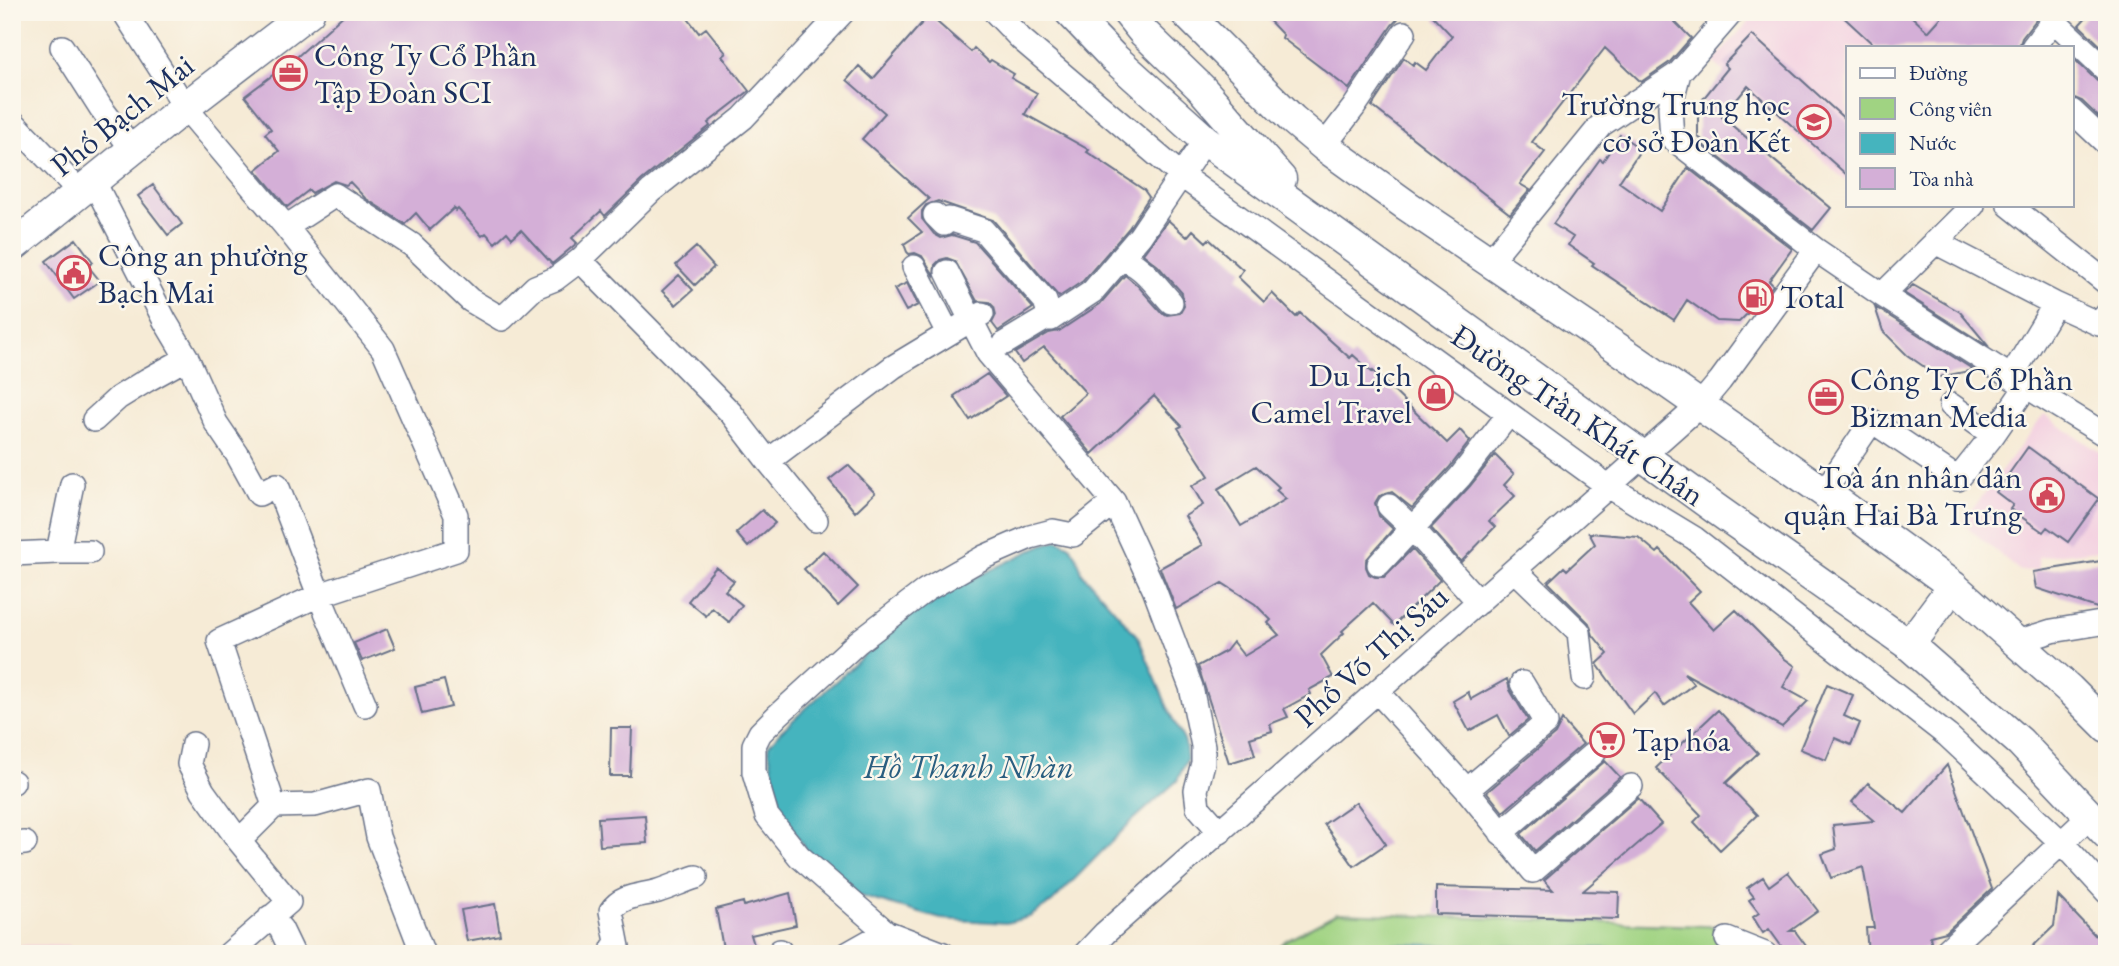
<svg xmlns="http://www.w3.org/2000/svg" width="2119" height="966" viewBox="0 0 2119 966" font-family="'EB Garamond',serif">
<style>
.built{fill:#f3cfe0}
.green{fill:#a0d382;stroke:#5e8170;stroke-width:2}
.water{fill:#45b4be;stroke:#30728e;stroke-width:2}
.building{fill:#d4afd7;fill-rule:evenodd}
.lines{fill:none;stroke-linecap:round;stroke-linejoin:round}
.minor-casing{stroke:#687188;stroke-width:26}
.major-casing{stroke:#687188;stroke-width:33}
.minor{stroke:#fff;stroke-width:23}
.major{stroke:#fff;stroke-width:30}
.labels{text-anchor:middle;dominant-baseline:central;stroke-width:5;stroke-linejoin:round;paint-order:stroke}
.poi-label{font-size:32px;fill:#1b2f5e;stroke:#fbf7ec;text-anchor:start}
.street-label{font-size:32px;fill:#1b2f5e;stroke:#fbf7ec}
.water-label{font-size:33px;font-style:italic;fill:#2a5e80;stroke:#fbf7ec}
</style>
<rect width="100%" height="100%" fill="#fbf7ec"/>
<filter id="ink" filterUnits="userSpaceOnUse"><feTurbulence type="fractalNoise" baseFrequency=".0143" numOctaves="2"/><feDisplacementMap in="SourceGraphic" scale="14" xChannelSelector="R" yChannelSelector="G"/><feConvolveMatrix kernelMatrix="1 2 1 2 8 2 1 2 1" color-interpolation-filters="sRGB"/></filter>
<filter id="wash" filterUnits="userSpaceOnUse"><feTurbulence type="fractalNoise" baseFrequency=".00686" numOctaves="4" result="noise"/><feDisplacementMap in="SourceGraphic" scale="28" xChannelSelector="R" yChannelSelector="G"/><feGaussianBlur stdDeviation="1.57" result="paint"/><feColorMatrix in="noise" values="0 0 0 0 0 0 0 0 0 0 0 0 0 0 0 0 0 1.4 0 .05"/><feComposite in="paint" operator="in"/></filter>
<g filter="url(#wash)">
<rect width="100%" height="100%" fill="#f6ebd6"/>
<!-- built -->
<path class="built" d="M1757,12h239l-31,35h-117l-1,135 -134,-120z
M2044,415l63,42v92l-69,8 1,13 -19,1 -58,-48z
M12,945h58v9h-58z"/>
<!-- green -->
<path class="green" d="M1337,913l394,14 23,27h-482l14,-14z"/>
<!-- water -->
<path class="water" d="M1058,540l12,6 7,11 5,16 56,64 35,83 12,22 2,17 -10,22 -47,42 -78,79 -23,15 -23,6 -65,-4 -88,-25 -38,-30 -35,-55 -12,-63 12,-14 127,-116 55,-32 80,-39z
M1341,943l335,7 11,4h-383z"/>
<g id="blocks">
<!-- building -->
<path class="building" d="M347,12h336l16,21 7,-5 20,25 -4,3 27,35 -41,32 2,3 -68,54 -37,36 -4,-5 -29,27 5,5 -25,21 -31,-34 -9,8 -5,-6 -12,11 -9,-10 -4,3 -24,-27 -2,2 -2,-3 -24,22 -14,-17 -11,11 -40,-26 -15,-16 -4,3 -12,-4 -22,12 -3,-3 -22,17 -31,-37 23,-19 -14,-17 6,-5 -26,-33 33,-25 1,2z
M1261,12h143l-12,13 -43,64 -67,-51 1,-3z
M1429,12h236l26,26 -21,24 -29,20 -36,-34 -73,94 13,10 -25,32 10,6 -20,24 -138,-108 32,-48 9,7 2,-3 11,8 26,-34z
M1838,12h69l21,20 18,-20h90l3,4 -17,22 -3,9h-143z
M2091,12h16v40l-28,-27z
M929,15l42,37 3,-4 15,14 2,-2 23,14 -3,4 26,15 -12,21 64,36 -2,2 57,38 5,7 -20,31 -46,53 -24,16 -66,-77 -55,-19 -12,4 -4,6v8l12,15 7,4 11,-3 23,7 58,66 -35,23 -6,-8 4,-8 -2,-8 -5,-5 -12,-1 -22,-40 -8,-3 -7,2 -5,5 -1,10 -12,-19 -7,-3 -6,1 -2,-2 -3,-8 18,-12 -14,-14 21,-19 -67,-60 23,-26 -38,-33 12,-14 14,13z
M1752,35l96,87v54l-100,-90 -26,31 109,91 -18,22 -110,-85 2,-3 -7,-5v-21l10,-11 -6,-5 26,-32 -4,-4z
M2072,57l25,24 10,4v40l-25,-24 -10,-4z
M1620,135l21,14 -22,33 41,29 28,-43 104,81 -23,32 4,4 -10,13 -24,24 -22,-1 -30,-21 -13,20 -82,-55 2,-2 -26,-18 5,-8 -20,-13 47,-65 3,2z
M153,185l29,39 -14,11 -30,-39z
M1168,220l19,17 6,-7 13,12 3,-3 34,31 -5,7 26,25 8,-9 24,24 4,-4 50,45 3,-3 19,17 1,-1 74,72 13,-13 10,11 -21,27 -37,40 -20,-16 -13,4 -4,7 4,13 14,13 -27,31v7l3,7 6,3h9l28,-28 28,31 -46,45 -21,-22 -31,28 2,2 -23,22 12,22 -24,13 2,4 -27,15 4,8 -18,7 2,7 -22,7 5,17 -26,8 -31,-97 28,-15 7,-9 11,14 35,-21 -11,-12 3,-3 -16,-16 -33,-21 -46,26 -16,-41 42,-23 -17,-29 18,-11 -11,-19 17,-10 -31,-48 4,-2 -28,-30 -62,58 -32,-38 26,-23 -42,-46 -22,16 -7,-10 34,-20 10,-2 41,-27 25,-29 13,11 23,26 6,3 13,-2 4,-7 -2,-13 -24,-27 -15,-12zM1256,466l23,21 -3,3 10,9 -45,27 -23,-37z
M76,239l17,23 -5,4 12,15 -26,18 -28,-38z
M696,247l18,20 -19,18 -19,-20z
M679,275l14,15 -17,15 -14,-14z
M907,283l11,22 -12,6 -12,-22z
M1913,285l47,27 29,35 -85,-54z
M1875,307l99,63 -35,7 -32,-22 -24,-24z
M987,374l19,22 -36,24 -16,-24z
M2028,447l71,52 -31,43 -21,-15 -4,5 -33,-23 3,-4 -17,-13z
M1495,455l19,19 -10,11 11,11 -26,25 6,6 -34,35 -30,-34 39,-42z
M848,465l27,28 -20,19 -26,-32z
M762,510l13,13 -27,24 -12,-14z
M1589,533l49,4 19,16 3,-3 40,41 -12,11 26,28 22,-20 49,49 10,7 -12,21 25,14 -26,26 -98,-54 10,11 -30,22 -9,-13 -22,21 -36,-50 11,-10 -15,-19 -4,-12 -41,-41 16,-15 3,3 28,-26z
M823,551l35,36 -20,19 -34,-37z
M2107,560v48l-7,1 -64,-21 -3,-16z
M716,567l18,14 -9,10 17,14 -13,17 -17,-14 -6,8 -18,-15z
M387,629l8,19 -33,13 -8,-18z
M1507,679l3,11 18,30 -19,16 -11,-21 -29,16 -16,-30 15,-9 3,7z
M444,680l7,27 -29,7 -7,-27z
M1827,684l26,11 -9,21 16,7 -9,22 -16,-7 -9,22 -26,-11z
M1718,710l40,43 -32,30 31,32 -37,35 -26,-28 7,-7 -45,-47z
M1562,720l21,24 -80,68 -16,-20 68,-58z
M611,728h21l-2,48h-20z
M1605,761l15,16 -85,74 -14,-17z
M1947,765l45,124 -46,43 -16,4 2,10 -30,8h-34l-2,-26h8l-11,-61 -32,11 -9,-24 14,-5 -3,-24 41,-4 -22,-19 16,-19 37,30z
M1638,798l23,26 -78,67 36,1 -1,27 -182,-5v-27l117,3 -9,-10z
M1356,802l30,42 -32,22 -30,-42z
M645,815l2,28 -47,3 -2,-28z
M1788,872l30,39 -28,20h5l11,15 -11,8h-8l-18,-25 -6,4 -10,-16 6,-4 -10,-13 5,-3 -7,-9 16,-11 6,9z
M790,893l6,32 -45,10 6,19h-33l-8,-45 27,-7 1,4z
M2058,896l49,52v6h-82l29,-28z
M495,904l5,31 -33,6 -6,-31z"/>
</g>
</g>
<g filter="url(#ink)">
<use href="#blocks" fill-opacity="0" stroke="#687188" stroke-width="2"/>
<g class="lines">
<!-- minor casing -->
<g class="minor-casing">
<path id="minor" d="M124,12l61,95 101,120 97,122 73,166v35l-137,45 -100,46 55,165 -35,35
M995,12l26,27 161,137 426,310 86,52 254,198 114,107 45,49
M2054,21l53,50
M62,47l39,61 32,42
M2033,47l27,-35
M2072,111l35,33
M12,121l69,72
M1324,146l30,-39 50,-74
M94,182l71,139 22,37 29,65 21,31 22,40 18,-9 42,110 46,110
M2009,205l98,78
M935,215l9,9 5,-5 34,11 62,71 6,18
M286,227l49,-32 77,50 58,55 32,19 33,-32 20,-8 25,-19 71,-69 92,-73 100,-106
M1935,242l120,62 -44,73 96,59
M1816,250l66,45 91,-90
M1120,259c21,3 37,28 51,43
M580,260l151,153 37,48 125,-94 78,-47 17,33 126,149 40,87 37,98 12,59v17l-7,27 2,17 22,25
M1490,261l111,-136 78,-52 53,-61
M914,267l34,66
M947,272l24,48 11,-6
M1882,295l129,82
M2055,304l44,20 8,-10
M1005,343l40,-24h6l41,-27 48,-56 65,-96
M94,420l24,-22 29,-18 40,-22
M1993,435l33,-48
M768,461l48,59
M72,484l-14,68h32
M1824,492l48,-71 86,58 35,-44 -42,-30
M1389,506l24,23 66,73
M12,554l46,-2
M1379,564l81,-87 49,-63
M1515,570l64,62 5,46
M2017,642l35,-11 55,-9
M1378,692l89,98 66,81 98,-85
M193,744l-4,20 14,27 36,50 50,61 -60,52
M12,782h1
M1467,790l79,-67 -24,-40
M274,806l41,-1 54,-15 9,47 45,117
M1501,833l93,-80
M12,844l13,-1
M270,917l11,12 12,25
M886,932l-87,-76 -32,-40 -13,-44v-27l6,-12 18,-18 80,-73 68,-52 58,-33 46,-20 23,-6 20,4 41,-33
M1727,939l38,15
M780,951l1,3
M614,954l-1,-6 5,-1 -7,-36c10,-16 30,-15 47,-20 13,-4 25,-10 38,-14
M847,954l39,-22 57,22
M1085,954l20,-21 594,-527 21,-25 96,-131 -144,-112 -2,-31 9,-34
M1943,954l147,-138"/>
</g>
<!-- major casing -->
<g class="major-casing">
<path id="major" d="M1070,12l43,45 92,83 511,369 193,136 111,97 87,92
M1127,12l17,21 57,55 80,91
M1185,12l107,107 32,27 82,59 232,157 186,130 129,94 116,103 38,38
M12,247l173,-140 124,-95
M1909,645l44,-59"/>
</g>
<!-- minor -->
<use href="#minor" class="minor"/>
<!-- major -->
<use href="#major" class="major"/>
</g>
</g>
<!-- icons -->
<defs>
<g id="office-ring" transform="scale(1.75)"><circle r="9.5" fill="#fbf7ec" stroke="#d1495b" stroke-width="1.5"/><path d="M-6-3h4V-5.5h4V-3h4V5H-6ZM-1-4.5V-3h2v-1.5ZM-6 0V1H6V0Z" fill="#d1495b"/></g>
<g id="school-ring" transform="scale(1.75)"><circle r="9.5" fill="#fbf7ec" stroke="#d1495b" stroke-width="1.5"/><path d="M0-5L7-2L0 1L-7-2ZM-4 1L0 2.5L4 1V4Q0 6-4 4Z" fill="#d1495b"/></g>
<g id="civic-ring" transform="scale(1.75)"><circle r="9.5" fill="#fbf7ec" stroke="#d1495b" stroke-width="1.5"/><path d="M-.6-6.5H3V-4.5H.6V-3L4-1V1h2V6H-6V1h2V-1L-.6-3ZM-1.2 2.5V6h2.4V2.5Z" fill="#d1495b"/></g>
<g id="fuel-ring" transform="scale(1.75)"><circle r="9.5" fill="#fbf7ec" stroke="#d1495b" stroke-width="1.5"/><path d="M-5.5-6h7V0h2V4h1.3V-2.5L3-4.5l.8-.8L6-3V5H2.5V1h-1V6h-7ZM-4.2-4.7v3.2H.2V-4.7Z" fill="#d1495b"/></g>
<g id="shop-ring" transform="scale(1.75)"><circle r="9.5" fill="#fbf7ec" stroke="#d1495b" stroke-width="1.5"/><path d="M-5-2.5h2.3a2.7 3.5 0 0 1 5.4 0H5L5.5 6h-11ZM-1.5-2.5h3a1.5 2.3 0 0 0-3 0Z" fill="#d1495b"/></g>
<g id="supermarket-ring" transform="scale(1.75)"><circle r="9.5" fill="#fbf7ec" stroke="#d1495b" stroke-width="1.5"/><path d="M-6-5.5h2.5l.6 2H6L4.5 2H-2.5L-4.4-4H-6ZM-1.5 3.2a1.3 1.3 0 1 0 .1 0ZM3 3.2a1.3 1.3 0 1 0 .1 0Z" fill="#d1495b"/></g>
</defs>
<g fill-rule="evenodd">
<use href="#office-ring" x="290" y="73"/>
<use href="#school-ring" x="1814" y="122"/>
<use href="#civic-ring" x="74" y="273"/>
<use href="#fuel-ring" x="1756" y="297"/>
<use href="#shop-ring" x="1436" y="393"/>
<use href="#office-ring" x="1826" y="397"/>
<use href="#civic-ring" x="2047" y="495"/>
<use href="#supermarket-ring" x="1607" y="740"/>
</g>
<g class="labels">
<!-- poi labels -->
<g class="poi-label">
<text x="314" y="55">Công Ty Cổ Phần<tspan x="314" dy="37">Tập Đoàn SCI</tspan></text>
<text x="1790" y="104" text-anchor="end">Trường Trung học<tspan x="1790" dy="37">cơ sở Đoàn Kết</tspan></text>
<text x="98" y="255">Công an phường<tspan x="98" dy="37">Bạch Mai</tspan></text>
<text x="1780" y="297">Total</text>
<text x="1412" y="375" text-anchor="end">Du Lịch<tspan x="1412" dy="37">Camel Travel</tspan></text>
<text x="1850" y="379">Công Ty Cổ Phần<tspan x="1850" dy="37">Bizman Media</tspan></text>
<text x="2022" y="477" text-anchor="end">Toà án nhân dân<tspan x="2022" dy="37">quận Hai Bà Trưng</tspan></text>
<text x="1632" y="740">Tạp hóa</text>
</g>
<!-- street labels -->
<g class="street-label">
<text transform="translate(122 115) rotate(-39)">Phố Bạch Mai</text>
<text transform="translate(1578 415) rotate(34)">Đường Trần Khát Chân</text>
<text transform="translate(1371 656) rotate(-42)">Phố Võ Thị Sáu</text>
</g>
<!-- water labels -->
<g class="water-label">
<text x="969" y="766">Hồ Thanh Nhàn</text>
</g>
</g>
<!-- margin -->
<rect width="2119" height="966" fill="none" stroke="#fbf7ec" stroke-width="42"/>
<!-- legend -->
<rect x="1846" y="46" width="228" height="161" fill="#fbf7ec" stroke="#a1a7b3" stroke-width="2"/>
<rect x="1860" y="68" width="35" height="10" fill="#ffffff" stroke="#a1a7b3" stroke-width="2"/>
<text x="1909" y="80" font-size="21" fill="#1b2f5e">Đường</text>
<rect x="1860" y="98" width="35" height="21" fill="#a0d382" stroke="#a1a7b3" stroke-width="2"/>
<text x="1909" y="116" font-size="21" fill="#1b2f5e">Công viên</text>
<rect x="1860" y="133" width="35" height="21" fill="#45b4be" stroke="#a1a7b3" stroke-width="2"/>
<text x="1909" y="150" font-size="21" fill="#1b2f5e">Nước</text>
<rect x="1860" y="168" width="35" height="21" fill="#d4afd7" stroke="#a1a7b3" stroke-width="2"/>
<text x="1909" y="186" font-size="21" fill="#1b2f5e">Tòa nhà</text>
</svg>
